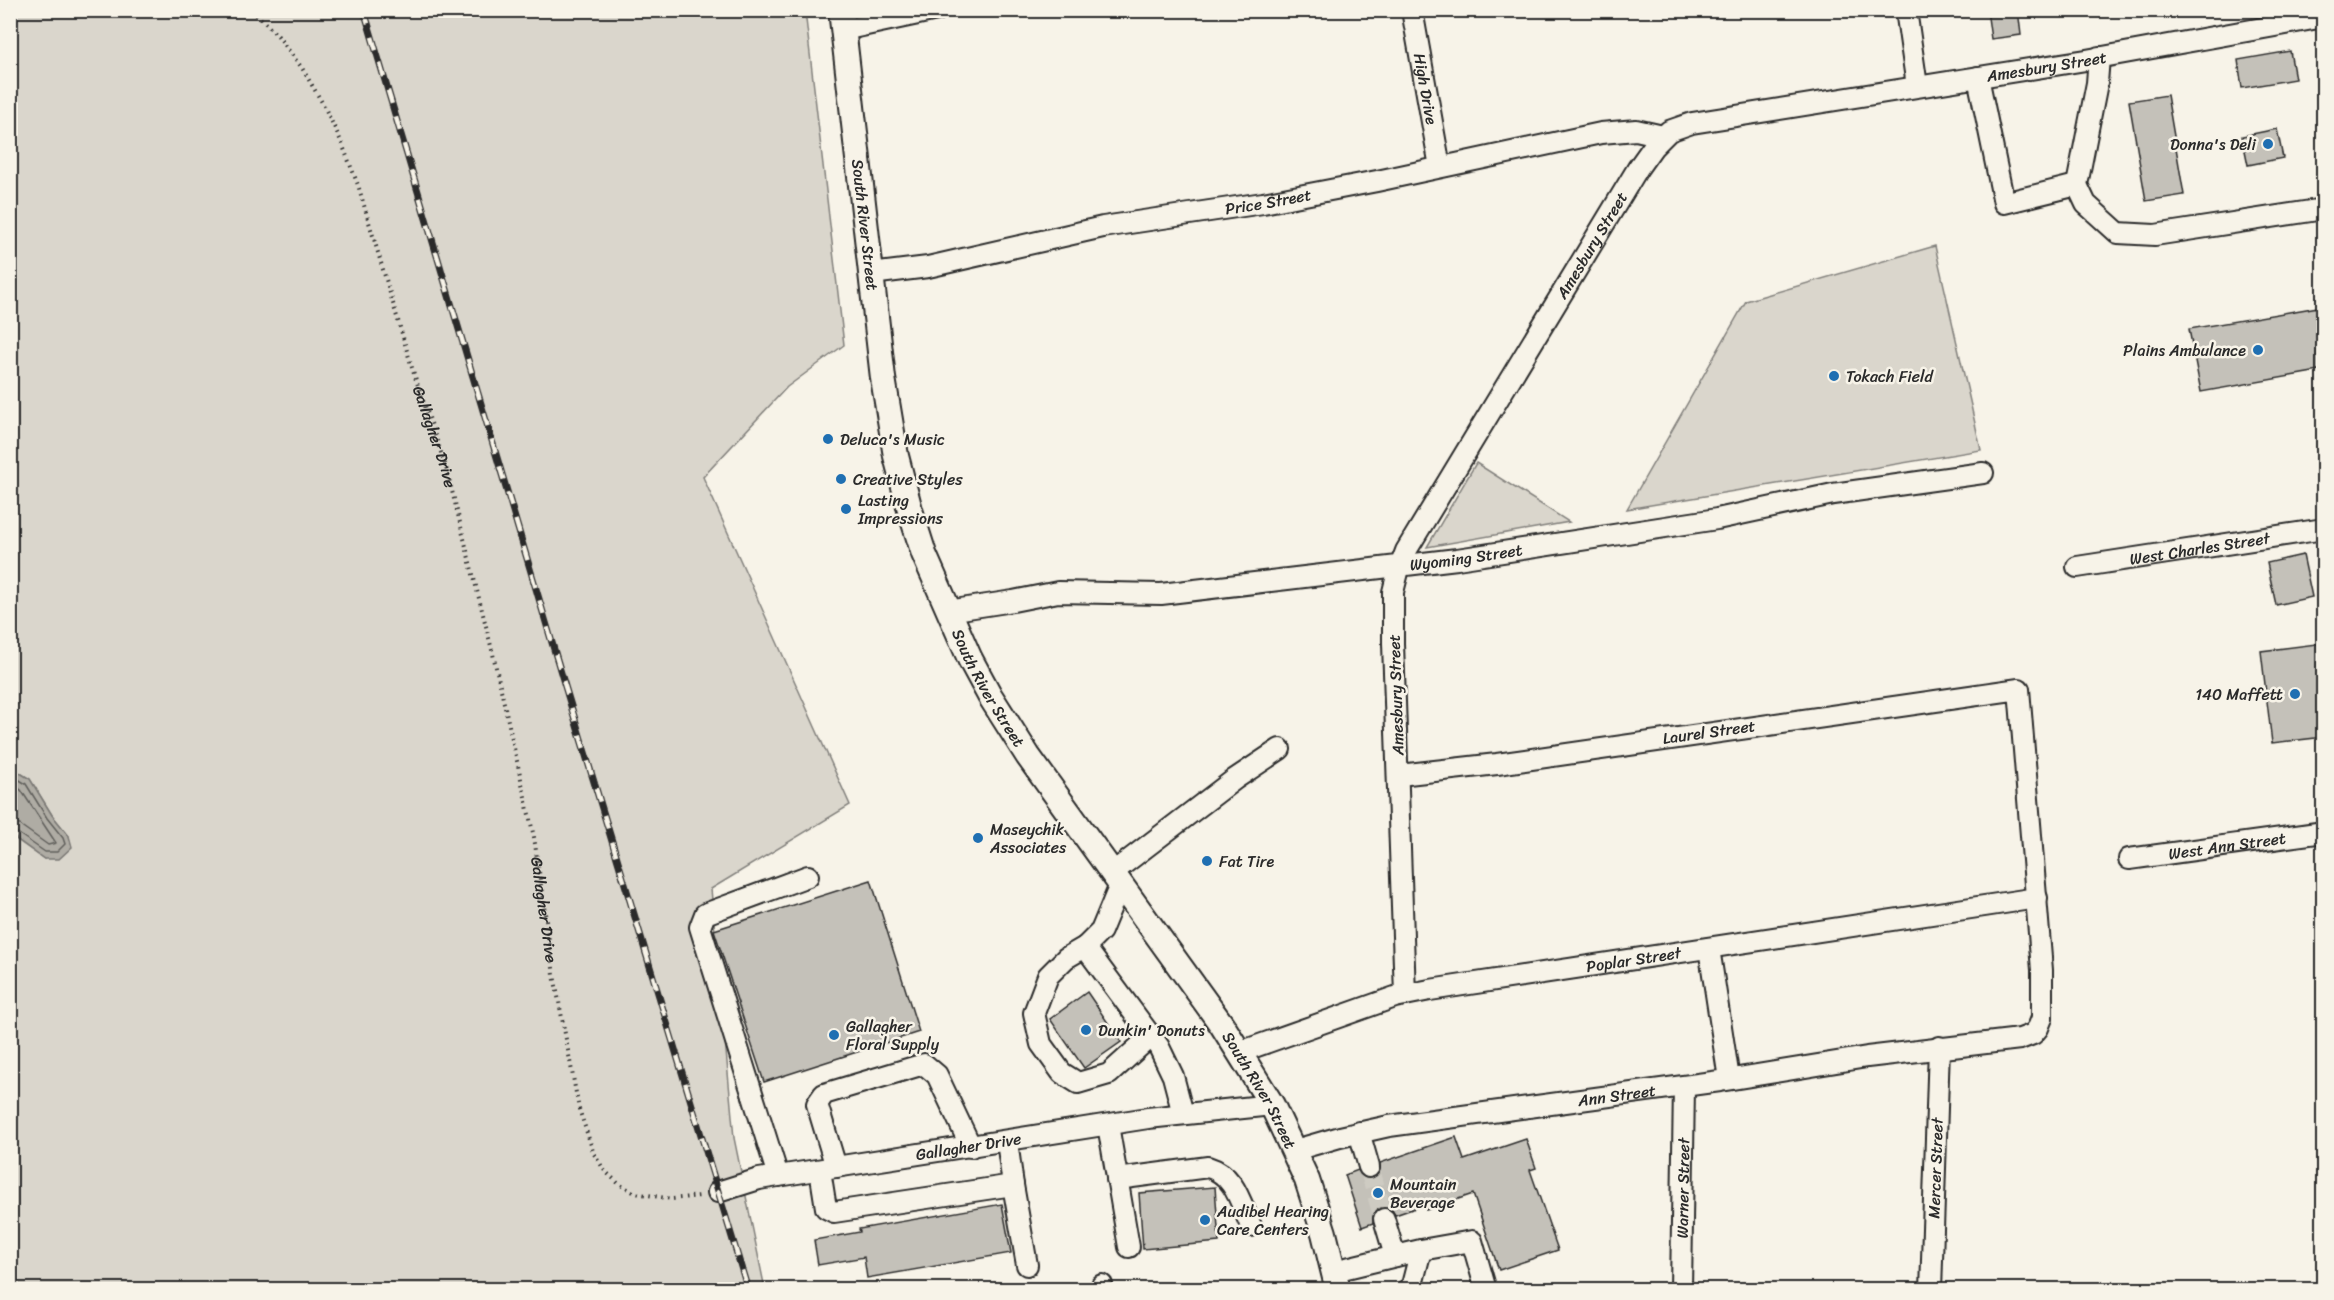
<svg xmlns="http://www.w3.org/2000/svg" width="2334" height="1300" viewBox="0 0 2334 1300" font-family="Sriracha,sans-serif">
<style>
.green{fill:#dad6cc;stroke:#82807c;stroke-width:1.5}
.water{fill:#afaca4;stroke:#7a7874;stroke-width:1.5}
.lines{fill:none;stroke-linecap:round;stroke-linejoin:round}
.shore{stroke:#605f5b;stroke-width:1.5}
.building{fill:#c4c1b9;stroke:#2b2b2b;stroke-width:1.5}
.minor-tunnel{stroke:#cecbc2;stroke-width:20;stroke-dasharray:20 10;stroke-linecap:butt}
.minor-casing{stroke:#2b2b2b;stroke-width:24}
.major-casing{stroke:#2b2b2b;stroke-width:28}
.path{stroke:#2b2b2b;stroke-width:4;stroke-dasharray:1.5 4.5;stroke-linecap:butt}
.minor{stroke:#f7f3e8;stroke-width:20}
.major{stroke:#f7f3e8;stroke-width:24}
.rail-casing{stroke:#2b2b2b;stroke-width:7}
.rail{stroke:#f7f3e8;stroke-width:4.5;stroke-dasharray:14;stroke-linecap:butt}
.poi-dot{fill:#1f6fb2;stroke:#f7f3e8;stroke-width:2}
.labels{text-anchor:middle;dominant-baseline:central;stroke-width:5;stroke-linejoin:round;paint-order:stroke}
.street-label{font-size:16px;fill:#2b2b2b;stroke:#f7f3e8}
.poi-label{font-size:16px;fill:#2b2b2b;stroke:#f7f3e8;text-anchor:start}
</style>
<rect width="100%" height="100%" fill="#f7f3e8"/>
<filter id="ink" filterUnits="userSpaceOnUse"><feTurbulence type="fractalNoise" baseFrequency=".0167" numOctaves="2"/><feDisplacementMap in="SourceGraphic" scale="12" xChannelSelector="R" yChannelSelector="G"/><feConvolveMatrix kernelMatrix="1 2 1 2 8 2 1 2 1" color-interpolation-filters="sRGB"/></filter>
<g filter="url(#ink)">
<!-- green -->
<path class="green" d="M11,11h794l39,334 -57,42 -84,90 147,328 -139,84 23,249 31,151h-754l-1,-454 34,24 25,-23 -17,-21 -22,-36 -19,-12z
M1935,246l46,204 -354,59 119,-208z
M1476,463l93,59 -142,25z"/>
<!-- water -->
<path class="water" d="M10,767l20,12 22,36 17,21 3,11 -13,12h-15l-33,-24z"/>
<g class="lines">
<!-- shore -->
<path class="shore" d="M10,774l16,10 21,34 16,20 2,6 -8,8h-12l-29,-20 -6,-1
M10,783l11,7 35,53 -8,2 -28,-20 -10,-2"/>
</g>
<!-- building -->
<path class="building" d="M1987,10h31l3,25 -30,4z
M2290,51l5,28 -53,9 -4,-28z
M2167,95l17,100 -38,6 -17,-100z
M2277,129l6,29 -35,7 -6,-29z
M2324,306v64l-123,22 -12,-63z
M2303,555l9,42 -36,8 -9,-42z
M2324,643v94l-52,6 -11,-92z
M871,880l48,152 -155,50 -50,-152z
M1087,992l34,50 -37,26 -34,-49z
M1456,1137l8,23 62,-21 10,29 -6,2 28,80 -59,20 -26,-76 -47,16 -2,-5 -29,10 -3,-5 -11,-3 -8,9v7l-11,4 -17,-52 13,-5 8,8h7l7,-8v-7z
M1215,1187l4,55 -76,7 -4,-56z
M1002,1204l9,49 -144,25 -3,-21 -46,8 -4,-25 46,-8 -1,-3z"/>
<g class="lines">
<!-- minor-tunnel -->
<path class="minor-tunnel" d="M1369,1167l15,52"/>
<!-- minor casing -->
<g class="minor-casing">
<g id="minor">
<path id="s2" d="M1412,10l28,157"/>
<path d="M1906,10l11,76"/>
<path d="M843,30l94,-20"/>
<path d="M2099,57l-2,26 -20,102 9,19 32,29 37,2 169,-26"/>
<path d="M1978,77l26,126 73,-18"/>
<path id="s3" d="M871,274l57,-7 175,-40 160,-24 114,-22 224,-48 35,-3 27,6"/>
<path id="s4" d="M2077,567l247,-38"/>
<path id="s5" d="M948,611l65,-10 45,-9 103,2 296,-35 260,-40 116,-25 150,-21"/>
<path id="s6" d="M2129,859l195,-27"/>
<path d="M1112,873l123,-94 45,-30"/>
<path d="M1120,885l-19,46 -16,16 74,100 14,29 10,38"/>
<path d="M1085,947l-19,11 -18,18 -14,37 7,31 21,29 16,10 31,-9 42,-38"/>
<path d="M1709,948l20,131"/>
<path id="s7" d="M1405,995l-12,-352v-51l5,-20 8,-21 232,-383 15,-21 16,-16 23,-8 394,-63 238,-43"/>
<path id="s8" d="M1240,1052l155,-55 35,-7 607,-92"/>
<path d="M1108,1125l21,122"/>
<path d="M1359,1132l10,35"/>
<path id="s9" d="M1295,1150l45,-13 49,-11 331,-45 147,-24 153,-18 13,-5 5,-6 4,-10v-48l-23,-281 -522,75 -98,11"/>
<path d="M836,1167l-19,-63 7,-10 100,-30 13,11 34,72"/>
<path d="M820,1170l6,38 8,4 179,-27 -6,-44"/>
<path d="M778,1176l-78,-249 5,-13 103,-38"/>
<path d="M1117,1179l91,-12c27,8 32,35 43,59"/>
<path d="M1013,1185l14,80"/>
<path id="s10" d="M718,1192l41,-13 389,-61 124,-13"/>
<path d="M1384,1219l11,37"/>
<path d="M1421,1250l51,-9 14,49"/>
<path d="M1334,1271l87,-21 -10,39 -4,1"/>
<path d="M1102,1285l1,5"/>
<path id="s11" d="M1681,1290l3,-204"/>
<path id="s12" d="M1931,1290l8,-243"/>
</g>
</g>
<!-- major casing -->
<g class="major-casing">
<g id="major">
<path id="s13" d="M841,10l42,368 13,78 14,54 14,44 46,105 20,37 38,60 194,269 50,80 35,75 17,53 14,57"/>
</g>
</g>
<!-- path -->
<path class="path" id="s1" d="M252,10l26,26 24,32 21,36 18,37 17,44 55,186 33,96 47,187 41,183 20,138 25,134 15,45 11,17 14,13 16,9 37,6 28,-3"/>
<!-- minor -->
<use href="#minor" class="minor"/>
<!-- major -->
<use href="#major" class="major"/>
<!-- rail casing -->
<g class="rail-casing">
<path id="rail" d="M364,10l200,673 184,607"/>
</g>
<!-- rail -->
<use href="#rail" class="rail"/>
</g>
</g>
<!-- markers -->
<g class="poi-dot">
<circle cx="2268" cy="144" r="6"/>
<circle cx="2258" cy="350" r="6"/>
<circle cx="1834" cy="376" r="6"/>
<circle cx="828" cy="439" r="6"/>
<circle cx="841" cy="479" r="6"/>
<circle cx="846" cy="509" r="6"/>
<circle cx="2295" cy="694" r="6"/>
<circle cx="978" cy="838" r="6"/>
<circle cx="1207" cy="861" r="6"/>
<circle cx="1086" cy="1030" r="6"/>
<circle cx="834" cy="1035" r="6"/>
<circle cx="1378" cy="1193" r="6"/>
<circle cx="1205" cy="1220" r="6"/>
</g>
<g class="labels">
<!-- street labels -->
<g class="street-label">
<text stroke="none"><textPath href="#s7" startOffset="1326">Amesbury Street</textPath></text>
<text stroke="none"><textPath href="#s2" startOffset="80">High Drive</textPath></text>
<text stroke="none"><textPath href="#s3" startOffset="404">Price Street</textPath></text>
<text stroke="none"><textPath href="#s13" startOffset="216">South River Street</textPath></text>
<text stroke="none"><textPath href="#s7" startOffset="804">Amesbury Street</textPath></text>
<text stroke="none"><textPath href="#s1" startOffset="470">Gallagher Drive</textPath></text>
<text stroke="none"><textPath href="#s4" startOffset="124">West Charles Street</textPath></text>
<text stroke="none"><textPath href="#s5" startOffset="522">Wyoming Street</textPath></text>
<text stroke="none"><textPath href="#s13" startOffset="700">South River Street</textPath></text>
<text transform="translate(1396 695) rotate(-92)">Amesbury Street</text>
<text transform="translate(1709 732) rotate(-8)">Laurel Street</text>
<text stroke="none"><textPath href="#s6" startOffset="99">West Ann Street</textPath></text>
<text stroke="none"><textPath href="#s1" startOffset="956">Gallagher Drive</textPath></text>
<text stroke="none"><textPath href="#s8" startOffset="406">Poplar Street</textPath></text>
<text stroke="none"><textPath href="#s13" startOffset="1186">South River Street</textPath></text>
<text stroke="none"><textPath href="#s9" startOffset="327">Ann Street</textPath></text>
<text stroke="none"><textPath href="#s10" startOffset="255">Gallagher Drive</textPath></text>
<text stroke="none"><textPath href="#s12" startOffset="122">Mercer Street</textPath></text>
<text stroke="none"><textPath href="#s11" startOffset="102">Warner Street</textPath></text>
</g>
<!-- poi labels -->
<g class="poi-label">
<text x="2256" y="144" text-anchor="end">Donna's Deli</text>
<text x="2246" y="350" text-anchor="end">Plains Ambulance</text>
<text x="1846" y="376">Tokach Field</text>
<text x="840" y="439">Deluca's Music</text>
<text x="853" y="479">Creative Styles</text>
<text x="858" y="500">Lasting<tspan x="858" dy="18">Impressions</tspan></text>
<text x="2283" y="694" text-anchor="end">140 Maffett</text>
<text x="990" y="829">Maseychik<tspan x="990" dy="18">Associates</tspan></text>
<text x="1219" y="861">Fat Tire</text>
<text x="846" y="1026">Gallagher<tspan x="846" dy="18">Floral Supply</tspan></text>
<text x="1098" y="1030">Dunkin' Donuts</text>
<text x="1390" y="1184">Mountain<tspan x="1390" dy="18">Beverage</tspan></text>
<text x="1217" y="1211">Audibel Hearing<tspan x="1217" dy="18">Care Centers</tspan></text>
</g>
</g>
<!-- margin -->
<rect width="2334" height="1300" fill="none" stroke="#f7f3e8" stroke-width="36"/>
<rect x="18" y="18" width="2298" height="1264" fill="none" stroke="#2b2b2b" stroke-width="2" filter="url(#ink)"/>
</svg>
